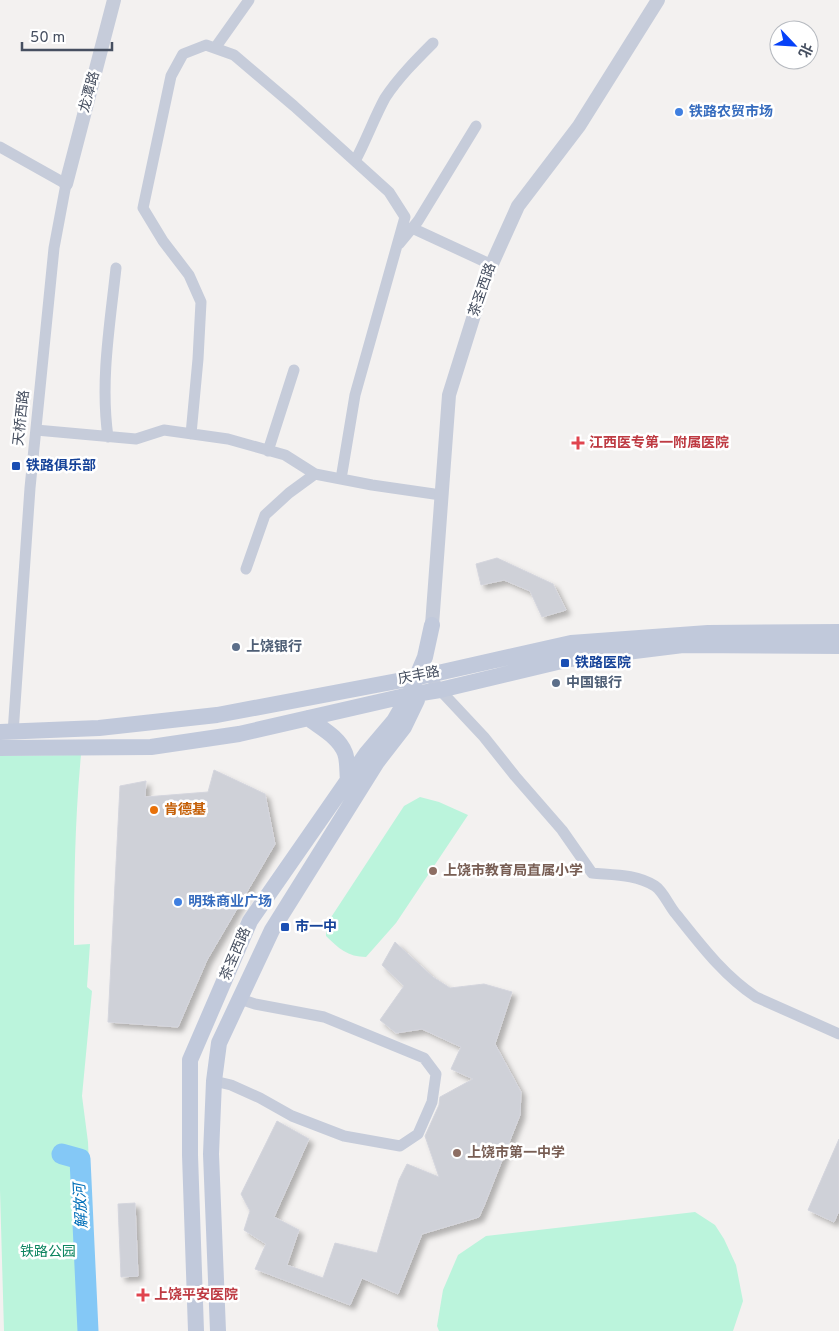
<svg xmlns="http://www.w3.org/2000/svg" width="839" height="1331" viewBox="0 0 839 1331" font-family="Overpass,'Noto Sans SC',sans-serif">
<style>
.green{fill:#bbf4dc}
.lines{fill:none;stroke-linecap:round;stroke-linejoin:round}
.river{stroke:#84c8f6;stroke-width:21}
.building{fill:#cfd1d8;stroke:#d4d5dd;filter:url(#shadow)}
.minor{stroke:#c6ccda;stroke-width:11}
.tertiary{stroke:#c6ccda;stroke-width:14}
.secondary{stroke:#c1c9db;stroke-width:16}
.shop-dot{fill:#3f7fe0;stroke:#fff;stroke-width:2}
.health-dot{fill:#e0444e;stroke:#fff;stroke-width:2}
.transit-dot{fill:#1a4fb4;stroke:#fff;stroke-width:2}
.service-dot{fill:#5c6f8a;stroke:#fff;stroke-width:2}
.food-dot{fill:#e8710a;stroke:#fff;stroke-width:2}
.education-dot{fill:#8d6e63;stroke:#fff;stroke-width:2}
.labels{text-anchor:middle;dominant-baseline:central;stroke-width:5;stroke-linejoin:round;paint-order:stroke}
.street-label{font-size:14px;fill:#464f60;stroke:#fff}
.shop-label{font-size:14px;font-weight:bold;fill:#366cbe;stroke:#fff;text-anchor:start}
.health-label{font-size:14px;font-weight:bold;fill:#be3a42;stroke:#fff;text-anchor:start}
.transit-label{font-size:14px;font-weight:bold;fill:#164399;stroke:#fff;text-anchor:start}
.service-label{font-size:14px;font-weight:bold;fill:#4e5e75;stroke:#fff;text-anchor:start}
.food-label{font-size:14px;font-weight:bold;fill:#c56008;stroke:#fff;text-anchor:start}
.education-label{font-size:14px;font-weight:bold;fill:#785e54;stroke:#fff;text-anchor:start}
.park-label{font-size:14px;fill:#0d8560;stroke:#fff}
.water-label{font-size:15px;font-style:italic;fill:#006fb9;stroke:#fff}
</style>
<defs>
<filter id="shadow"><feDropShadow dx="4.5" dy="4.5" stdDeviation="2.5" flood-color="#0004"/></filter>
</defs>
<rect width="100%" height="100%" fill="#f3f1f0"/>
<!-- green -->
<path class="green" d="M81,755c-6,63 -7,127 -7,190l16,-1 -3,43 5,4 -10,105 6,46 8,189h-92l-4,-141v-434z
M420,797l19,5 29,13 -72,108 -30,34c-18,0 -28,-9 -40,-21v-11l78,-119z
M695,1212l20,13 9,14 12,26 7,36 -10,30h-294l-2,-5 6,-36 15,-35 28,-19z"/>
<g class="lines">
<!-- river -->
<path class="river" d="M62,1154l18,5 8,172"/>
</g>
<!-- building -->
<path class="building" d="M497,558l56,26 13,26 -24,7 -12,-26 -26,-11 -23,5 -5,-21z
M214,770l51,24 10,50 -68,116 -29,67 -70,-5 12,-236 26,-5 -1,16 63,-5z
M395,942l38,35 17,11 34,-4 28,8 -17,52 26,48 -1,23 -36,91 -5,11 -57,17 -24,60 -36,-16 -12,27 -95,-36 11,-25 -22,-14 6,-19 -9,-17 36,-73 32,18 -35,78 25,13 -12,35 36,13 12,-35 42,10 22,-73 8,-16 32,13 -14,-41 14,-31 1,-8 33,-18 -22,-10 10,-22 -39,-18 -26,4 -16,-13 24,-34 -22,-21z
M839,1139v72l-5,11 -26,-12z
M135,1203l3,73 -17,1 -3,-73z"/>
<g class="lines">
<!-- minor -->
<path class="minor" d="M215,48l34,-48
M0,147l66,37 -12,64 -24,240 -17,245
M355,161c11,-20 19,-43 30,-63 13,-20 31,-38 48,-55
M412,228l80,37
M399,244l19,-23 58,-95
M36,430l100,9 28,-9 64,9 57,16 30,19 57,11 69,10
M191,434l7,-75 3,-57 -12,-27 -26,-34 -20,-33 28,-132 12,-22 23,-9 28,10 60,51 95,86 16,25 -50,178 -14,84
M108,437c-8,-56 2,-113 8,-169
M268,451l26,-81
M246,569l19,-54 24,-22 26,-19
M429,675l11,15 44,47 31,39 47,54 30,43c21,2 44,1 63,13 8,5 14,20 21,28 24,30 47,61 80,83l83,37
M214,1081l17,4 29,13 32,18 52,20 56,10 18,-12 14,-32 4,-28 -12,-16 -100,-41 -69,-13 -15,-5"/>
<!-- tertiary -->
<path class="tertiary" d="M66,184l48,-184
M432,625l17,-230 37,-118 32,-71 61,-80 79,-126"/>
<!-- secondary -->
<path class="secondary" d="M308,718c13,10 31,19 37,35 3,8 2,19 3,28
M0,732l99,-4 118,-13 212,-40 142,-32 137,-10 131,-1
M0,748l151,-1 88,-13 170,-39 31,-5 130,-31 113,-14 156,1
M196,1331l-6,-176v-95l60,-139 116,-167 28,-33 15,-26 16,-38 7,-32
M218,1331l-7,-177 3,-73 5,-38 53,-113 105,-168 27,-35 13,-27"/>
</g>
<!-- markers -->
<g class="shop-dot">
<circle cx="679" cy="112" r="5"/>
<circle cx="178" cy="902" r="5"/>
</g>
<g class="health-dot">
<path d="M575.5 435.5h5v5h5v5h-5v5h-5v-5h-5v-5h5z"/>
<path d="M140.5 1287.5h5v5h5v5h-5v5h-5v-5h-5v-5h5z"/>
</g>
<g class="transit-dot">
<rect x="11" y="461" width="10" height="10" rx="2.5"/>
<rect x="560" y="658" width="10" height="10" rx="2.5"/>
<rect x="280" y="922" width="10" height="10" rx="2.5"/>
</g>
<g class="service-dot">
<circle cx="236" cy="647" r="5"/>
<circle cx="556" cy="683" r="5"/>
</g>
<circle class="food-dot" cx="154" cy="810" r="5"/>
<g class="education-dot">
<circle cx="433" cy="871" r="5"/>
<circle cx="457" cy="1153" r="5"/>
</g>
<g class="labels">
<!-- street labels -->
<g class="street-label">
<text transform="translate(90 92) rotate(-75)">龙潭路</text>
<text transform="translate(483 290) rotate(-71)">茶圣西路</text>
<text transform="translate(22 418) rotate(-84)">天桥西路</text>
<text transform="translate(419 676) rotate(-11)">庆丰路</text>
<text transform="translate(236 954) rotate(-67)">茶圣西路</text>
</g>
<!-- shop labels -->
<g class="shop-label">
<text x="689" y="112">铁路农贸市场</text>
<text x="188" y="902">明珠商业广场</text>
</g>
<!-- health labels -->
<g class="health-label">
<text x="589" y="443">江西医专第一附属医院</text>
<text x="154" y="1295">上饶平安医院</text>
</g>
<!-- transit labels -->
<g class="transit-label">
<text x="26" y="466">铁路俱乐部</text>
<text x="575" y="663">铁路医院</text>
<text x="295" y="927">市一中</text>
</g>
<!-- service labels -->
<g class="service-label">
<text x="246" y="647">上饶银行</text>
<text x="566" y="683">中国银行</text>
</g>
<!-- food labels -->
<g class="food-label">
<text x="164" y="810">肯德基</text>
</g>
<!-- education labels -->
<g class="education-label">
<text x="443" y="871">上饶市教育局直属小学</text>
<text x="467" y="1153">上饶市第一中学</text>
</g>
<!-- park labels -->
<g class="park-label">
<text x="48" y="1252">铁路公园</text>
</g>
<!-- water labels -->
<g class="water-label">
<text transform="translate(82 1206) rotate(-93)">解放河</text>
</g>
</g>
<!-- north arrow -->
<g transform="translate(794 45) rotate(115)"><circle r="24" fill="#ffffff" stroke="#b5b9bf"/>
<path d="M0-4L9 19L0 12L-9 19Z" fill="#0641f8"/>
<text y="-8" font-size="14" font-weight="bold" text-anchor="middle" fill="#464f60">北</text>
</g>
<!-- scale -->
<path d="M22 42v8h90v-8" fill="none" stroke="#464f60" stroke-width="2.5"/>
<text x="30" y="42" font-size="15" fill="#464f60" stroke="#ffffff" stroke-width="4" paint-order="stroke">50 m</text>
</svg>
